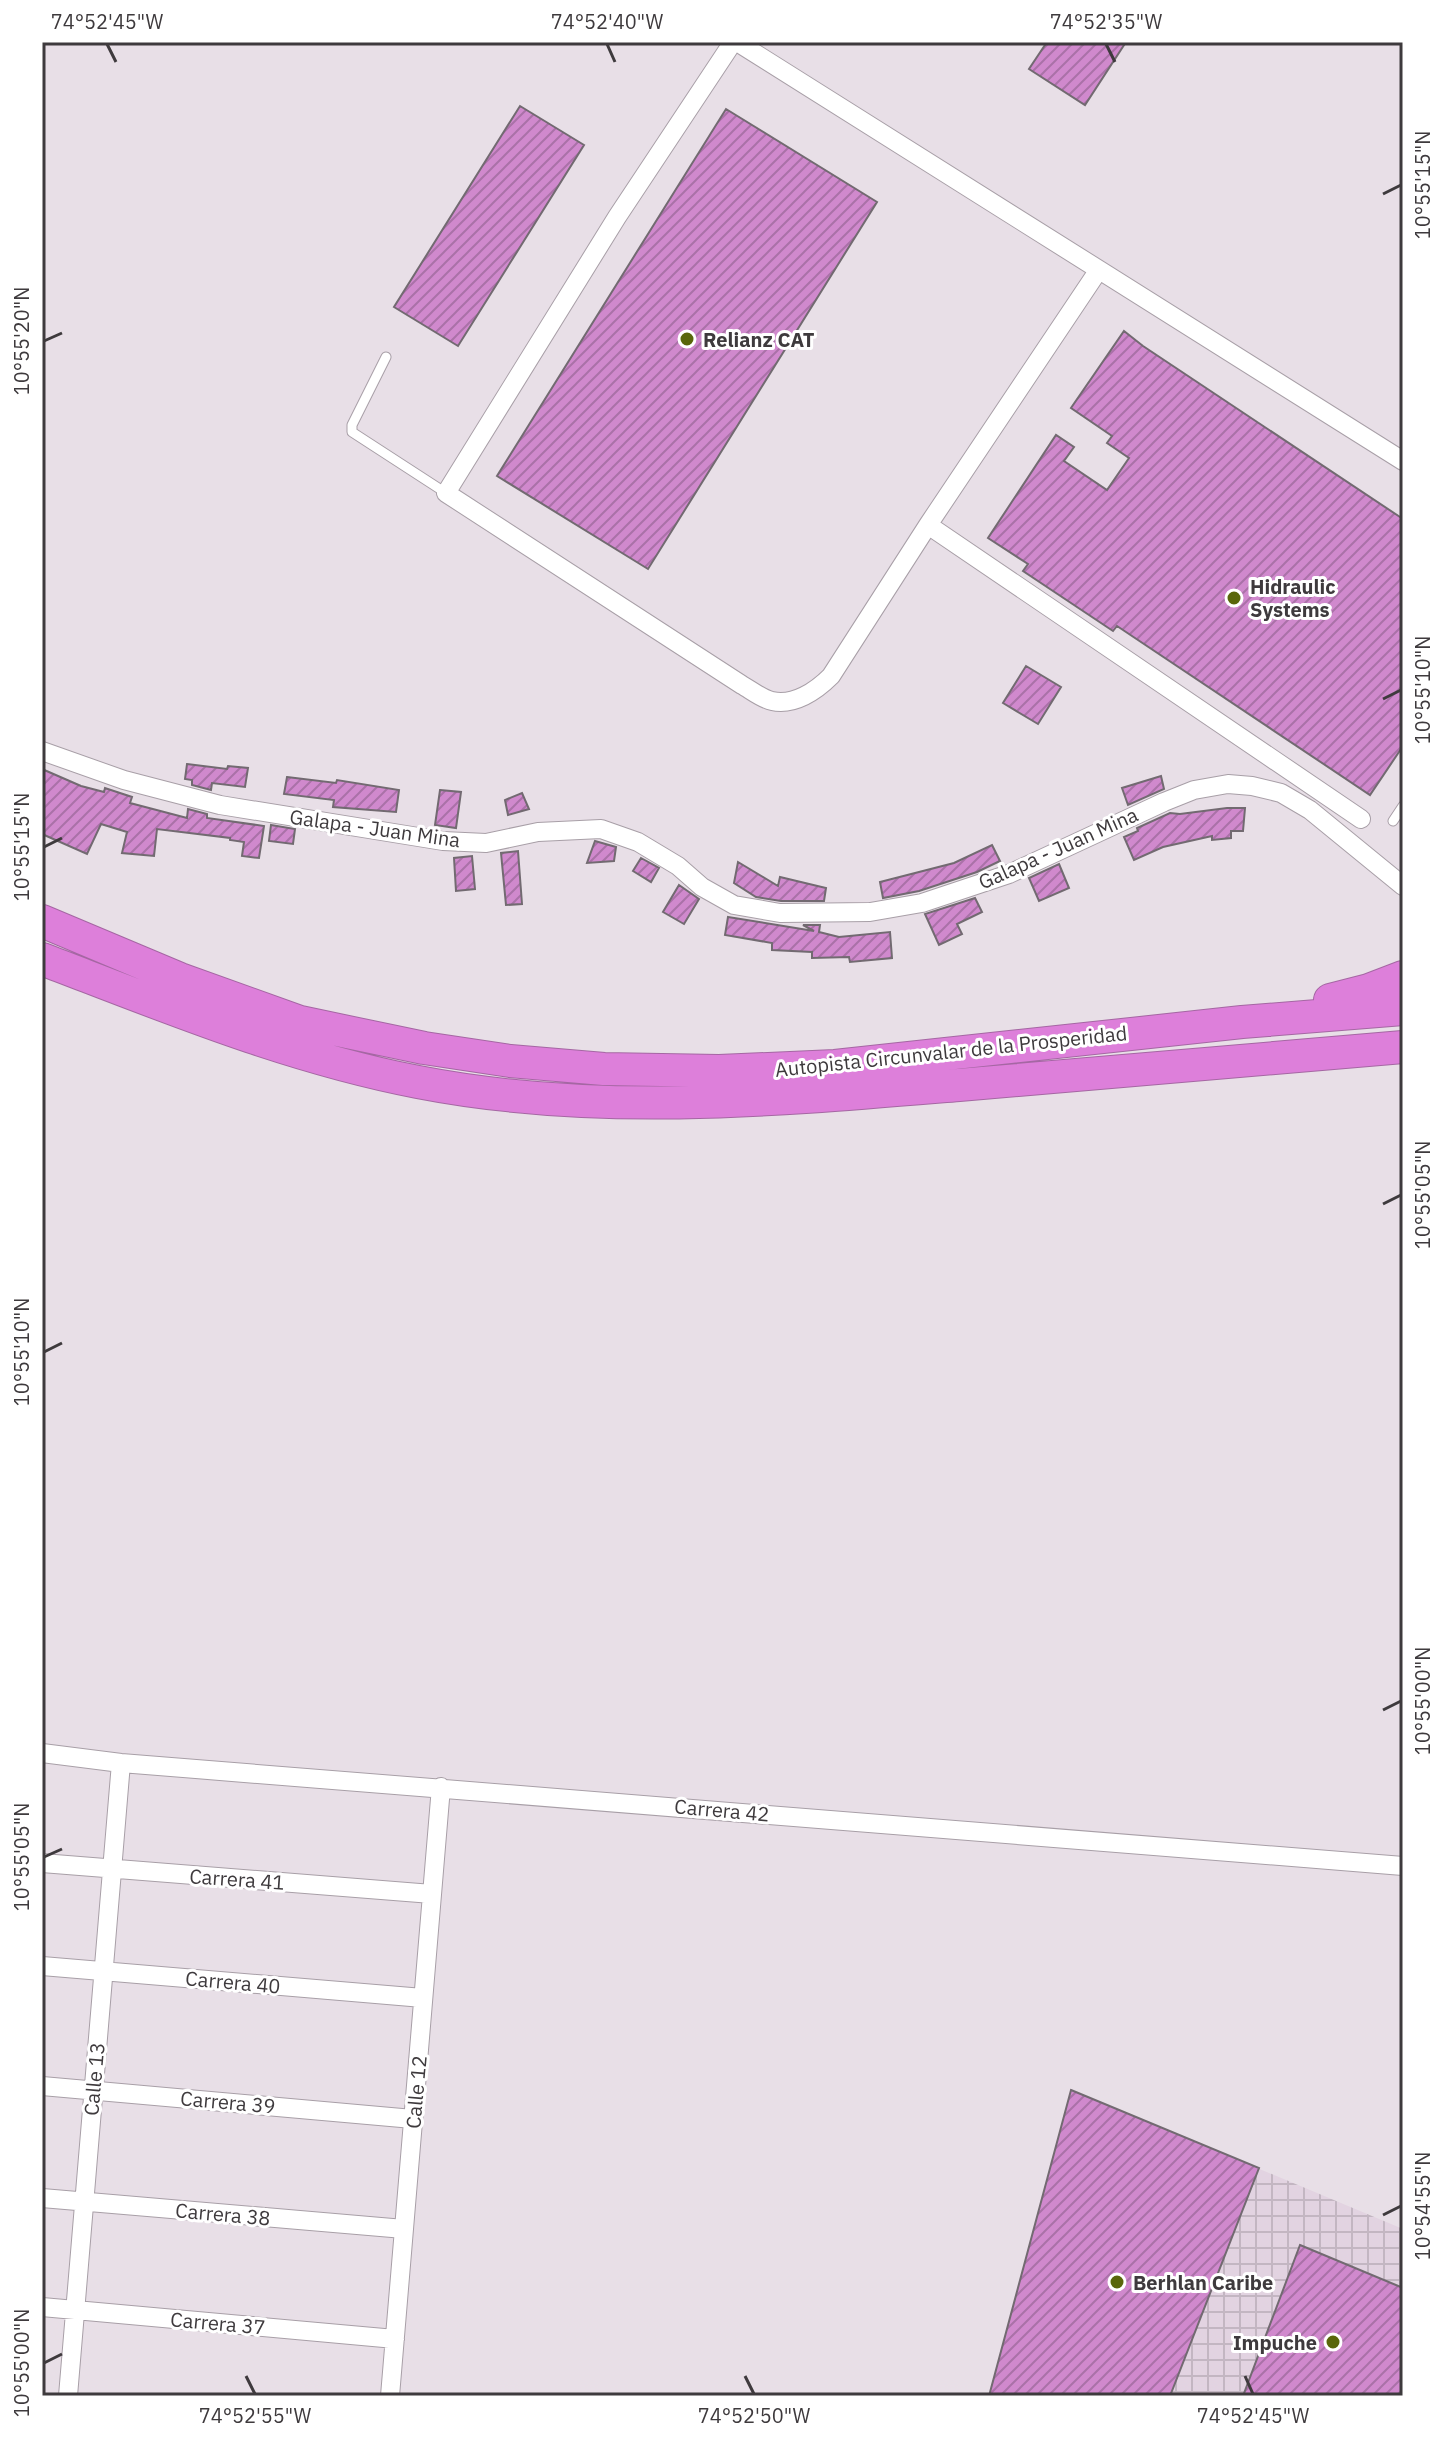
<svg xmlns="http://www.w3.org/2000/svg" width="1445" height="2438" viewBox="0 0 1445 2438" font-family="'IBM Plex Sans',sans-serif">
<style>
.industrial{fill:url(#industrial-grid)}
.building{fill:url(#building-hatch);stroke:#726a71;stroke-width:2}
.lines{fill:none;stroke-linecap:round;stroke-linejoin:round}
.lane-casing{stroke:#a89fa7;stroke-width:11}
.street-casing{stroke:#a89fa7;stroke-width:20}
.highway-casing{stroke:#a567a3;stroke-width:34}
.lane{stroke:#fff;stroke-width:9}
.street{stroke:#fff;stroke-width:18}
.highway{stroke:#dd7fda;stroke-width:32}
.ticks{fill:none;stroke:#3e3a3d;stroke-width:3}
.poi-dot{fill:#59660b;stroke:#fff;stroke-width:3}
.labels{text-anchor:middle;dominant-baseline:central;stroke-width:6;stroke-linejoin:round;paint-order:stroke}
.poi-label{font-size:20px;font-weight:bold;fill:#3e3a3d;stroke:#fff;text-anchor:start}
.street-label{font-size:20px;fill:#3e3a3d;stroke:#fff}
.neatline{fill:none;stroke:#3e3a3d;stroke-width:3}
.ticks-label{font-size:20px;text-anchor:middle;fill:#3e3a3d}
</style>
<defs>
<pattern id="industrial-grid" width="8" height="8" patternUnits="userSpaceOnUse" patternTransform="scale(2)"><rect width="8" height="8" fill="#e2d3e1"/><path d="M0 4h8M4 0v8" fill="none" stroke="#c3b6c2"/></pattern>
<pattern id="building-hatch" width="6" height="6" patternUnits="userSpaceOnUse" patternTransform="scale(2)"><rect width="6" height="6" fill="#d089cd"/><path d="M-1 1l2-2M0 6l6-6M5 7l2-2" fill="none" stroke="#aa71a8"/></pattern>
</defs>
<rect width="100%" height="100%" fill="#e8dfe7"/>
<!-- industrial -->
<path class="industrial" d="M1071,2090l332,139v167h-414z"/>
<!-- building -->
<path class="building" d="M1047,42h79l-41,63 -56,-36z
M520,106l64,39 -126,201 -64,-39z
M726,109l151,93 -229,367 -151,-93z
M1124,331l19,15 260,173v227l-33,49 -253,-169 -4,5 -90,-60 5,-7 -40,-26 68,-103 18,12 -10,14 43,29 22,-32 -22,-15 5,-7 -41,-28z
M1026,666l35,21 -23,37 -35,-21z
M187,764l40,5 1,-3 20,2 -3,19 -33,-4 -1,7 -19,-5v-5l-7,-1z
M42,769l39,17 23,6 1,-4 27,9 -2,6 57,15 1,-9 19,5v4l57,8 -5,32 -17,-2 2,-14 -14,-2v-2l-73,-9 -3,27 -32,-3 5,-21 -26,-8 -14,30 -45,-20z
M1161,776l3,13 -36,16 -6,-17z
M287,777l49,6 1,-3 62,10 -3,22 -63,-5 1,-7 -50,-6z
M440,790l21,2 -5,36 -21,-3z
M522,793l7,16 -21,6 -3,-15z
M1227,808h18l-2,23h-12v7l-19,2v-4l-49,11 -29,13 -10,-23 14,-6 -1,-3 33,-15 10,1z
M271,825l24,4 -2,15 -24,-3z
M595,841l21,6 -2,14 -27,2z
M992,845l8,16 -23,11 -58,19 -36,7 -3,-16 74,-19z
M518,851l4,53 -16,1 -5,-52z
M472,856l3,33 -19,2 -2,-33z
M641,858l18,10 -8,14 -18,-11z
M738,862l40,24 2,-9 46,11 -2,13h-43l-25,-4 -22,-14z
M1059,864l10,24 -30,13 -10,-23z
M679,885l20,14 -15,25 -21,-12z
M975,898l7,14 -25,12 5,10 -23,11 -14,-31z
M728,917l86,14 -11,-6h17l-1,7 20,5 51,-5 2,26 -42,4 -1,-5 -37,1v-6l-40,-2v-7l-47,-8z
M1071,2090l188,78 -89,228h-181z
M1300,2245l103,43v108h-160z"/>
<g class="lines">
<!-- lane casing -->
<g class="lane-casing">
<path id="lane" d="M386,357l-34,68v7l94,61
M1393,821l10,-15"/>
</g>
<!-- street casing -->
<g class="street-casing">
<path id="street" d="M733,42l-116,175 -171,276 296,192c9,5 20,14 30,16 22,5 44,-10 59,-25l97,-151 170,-254
M737,42l666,419
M928,525l433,294
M42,751l82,29 96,25 223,36 43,2 52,-11 63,-3 37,13 40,24 24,21 32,18 46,8 90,-1 52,-9 87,-29 155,-72 30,-12 34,-6 24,2 29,7 29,17 93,76
M42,1753l79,10 1282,103
M42,1863l390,31
M42,1966l381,32
M42,2086l371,33
M42,2198l362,31
M42,2307l353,32
M68,2396l53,-633
M390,2396l51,-609"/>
</g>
<!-- highway casing -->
<g class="highway-casing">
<path id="highway" d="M42,921l138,58 120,43 124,26 86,13 94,8 115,2 116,-5 407,-44 161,-13
M42,959c123,47 246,98 376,123 180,35 361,18 541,3 148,-12 296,-24 444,-38
M1330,1000l39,-10 34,-13"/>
</g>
<!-- lane -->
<use href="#lane" class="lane"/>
<!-- street -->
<use href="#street" class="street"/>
<!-- highway -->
<use href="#highway" class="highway"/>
</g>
<!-- ticks -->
<path class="ticks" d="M107,44l9,18M607,44l8,18M1106,44l9,18M1383,194l18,-9M44,341l18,-8M1383,699l18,-9M44,847l18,-9M1383,1204l18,-9M44,1352l18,-9M1383,1710l18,-9M44,1857l18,-8M1383,2215l18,-9M44,2363l18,-9M246,2376l9,18M745,2376l9,18M1245,2376l8,18"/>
<!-- markers -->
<g class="poi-dot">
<circle cx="687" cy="339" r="8"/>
<circle cx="1234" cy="598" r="8"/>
<circle cx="1117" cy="2282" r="8"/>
<circle cx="1333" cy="2342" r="8"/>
</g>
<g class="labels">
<!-- poi labels -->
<g class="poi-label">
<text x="703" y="339">Relianz CAT</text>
<text x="1250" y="586">Hidraulic<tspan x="1250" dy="23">Systems</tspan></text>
<text x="1133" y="2282">Berhlan Caribe</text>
<text x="1317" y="2342" text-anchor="end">Impuche</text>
</g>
<!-- street labels -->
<g class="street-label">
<text transform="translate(375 828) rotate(8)">Galapa - Juan Mina</text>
<text transform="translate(1058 848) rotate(-24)">Galapa - Juan Mina</text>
<text transform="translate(951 1051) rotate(-6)">Autopista Circunvalar de la Prosperidad</text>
<text transform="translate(722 1810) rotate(5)">Carrera 42</text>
<text transform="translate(237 1879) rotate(4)">Carrera 41</text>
<text transform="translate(233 1982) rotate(5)">Carrera 40</text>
<text transform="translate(94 2079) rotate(-85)">Calle 13</text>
<text transform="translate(416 2092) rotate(-85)">Calle 12</text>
<text transform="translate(228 2102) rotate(5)">Carrera 39</text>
<text transform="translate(223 2214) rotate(5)">Carrera 38</text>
<text transform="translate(218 2323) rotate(5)">Carrera 37</text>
</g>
</g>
<!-- border -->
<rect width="1445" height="2438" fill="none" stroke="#ffffff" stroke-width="88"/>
<rect x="44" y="44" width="1357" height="2350" class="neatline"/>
<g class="ticks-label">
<text x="107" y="29">74°52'45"W</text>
<text x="607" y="29">74°52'40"W</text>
<text x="1106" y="29">74°52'35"W</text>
<text transform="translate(1423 185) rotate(-90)" y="7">10°55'15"N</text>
<text transform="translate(22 341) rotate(-90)" y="7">10°55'20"N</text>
<text transform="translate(1423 690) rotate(-90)" y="7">10°55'10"N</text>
<text transform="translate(22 847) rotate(-90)" y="7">10°55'15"N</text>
<text transform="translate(1423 1195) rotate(-90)" y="7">10°55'05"N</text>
<text transform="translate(22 1352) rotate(-90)" y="7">10°55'10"N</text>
<text transform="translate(1423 1701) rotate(-90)" y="7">10°55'00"N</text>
<text transform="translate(22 1857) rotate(-90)" y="7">10°55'05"N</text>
<text transform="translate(1423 2206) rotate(-90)" y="7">10°54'55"N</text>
<text transform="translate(22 2363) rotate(-90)" y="7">10°55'00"N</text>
<text x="255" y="2423">74°52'55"W</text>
<text x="754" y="2423">74°52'50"W</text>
<text x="1253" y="2423">74°52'45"W</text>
</g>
</svg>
